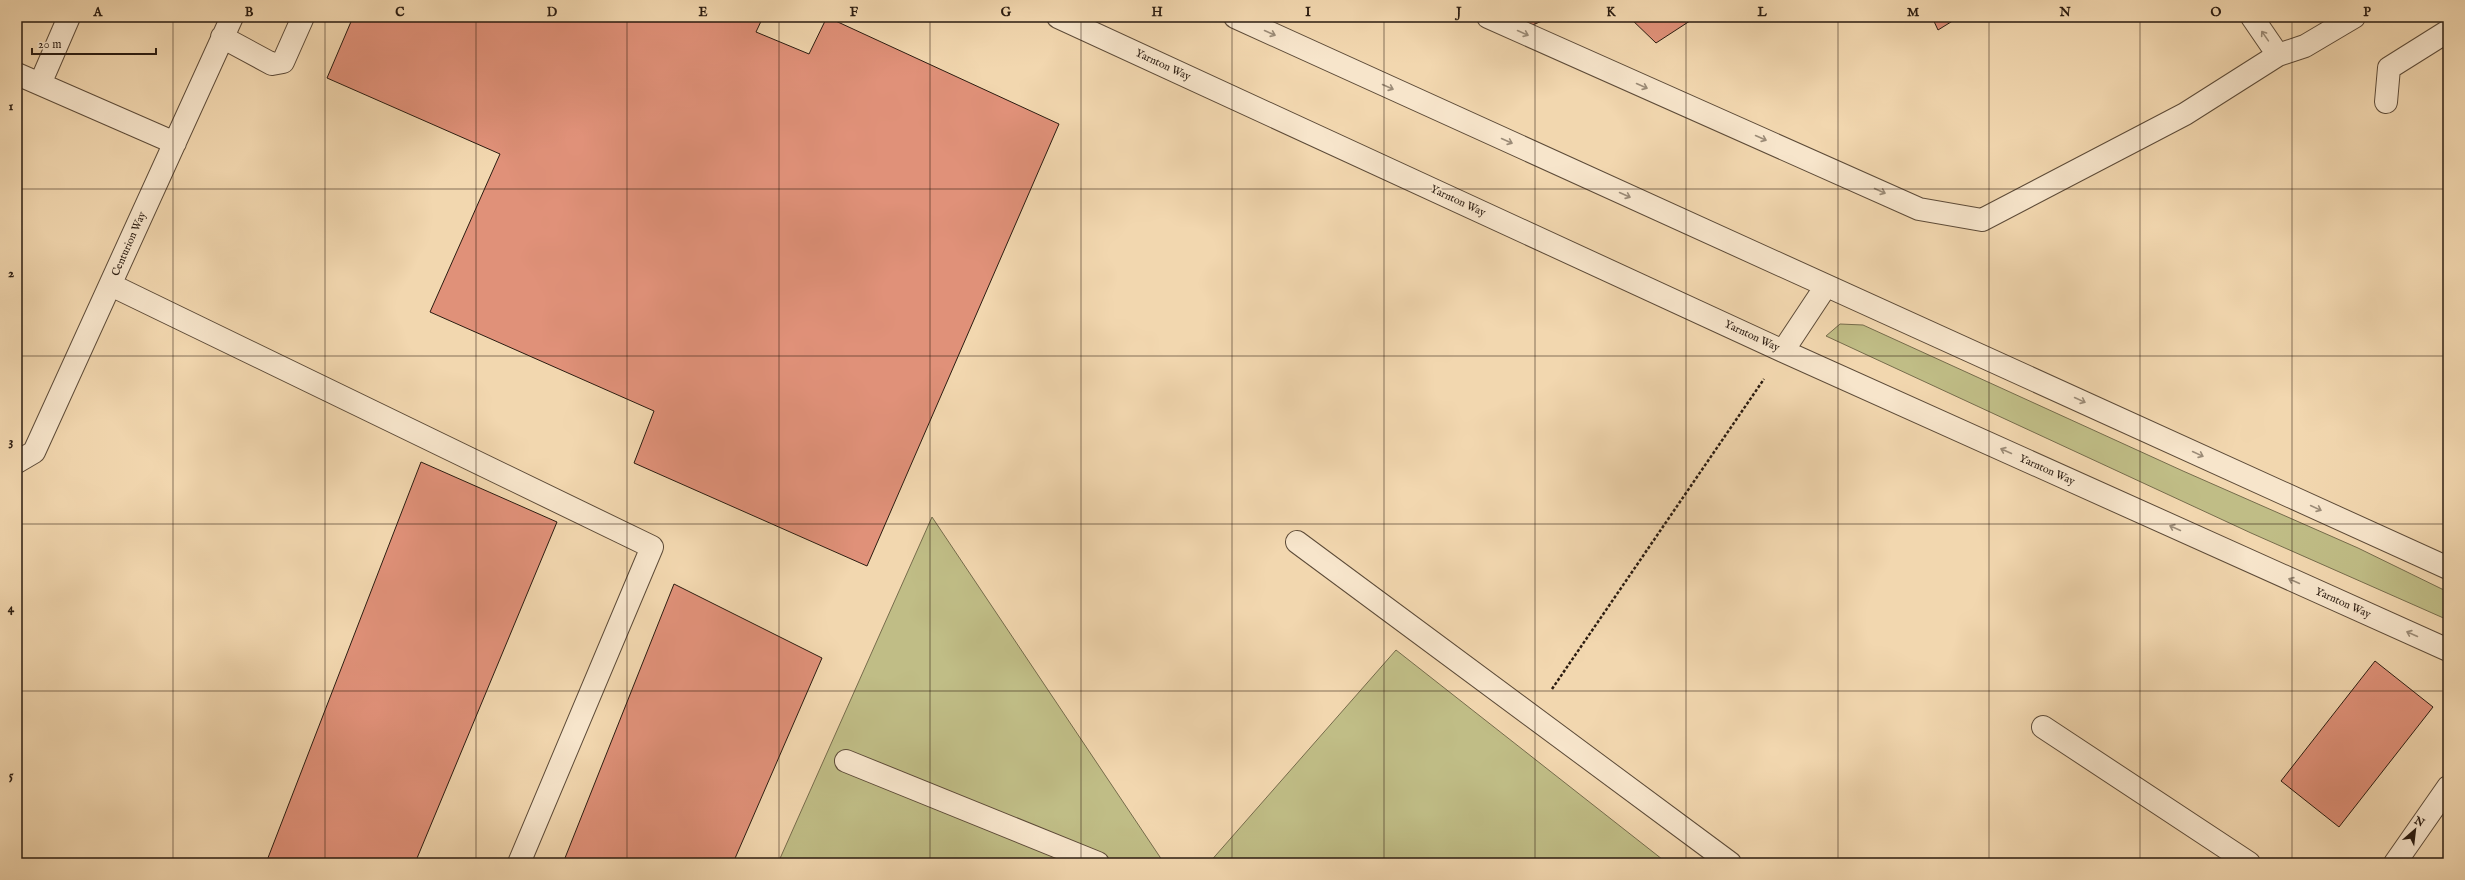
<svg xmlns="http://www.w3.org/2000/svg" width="2465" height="880" viewBox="0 0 2465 880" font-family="'IM FELL English',serif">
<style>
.green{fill:#c0bd86;stroke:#766c4c}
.building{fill:#e09179;stroke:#2b1c11}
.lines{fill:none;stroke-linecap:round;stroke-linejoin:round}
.minor-casing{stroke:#5d4b38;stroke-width:24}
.path{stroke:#2b1c11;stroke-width:2.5;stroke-dasharray:3 2;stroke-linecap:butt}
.minor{stroke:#f7e5cb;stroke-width:22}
.oneway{stroke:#9b8b77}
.grid{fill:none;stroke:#2b1c11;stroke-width:1;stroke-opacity:0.55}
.labels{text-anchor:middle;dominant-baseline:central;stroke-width:3;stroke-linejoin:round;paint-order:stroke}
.street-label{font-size:11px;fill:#2b1c11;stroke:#f7e5cb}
.neatline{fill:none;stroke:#2b1c11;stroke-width:1.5}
.grid-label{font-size:13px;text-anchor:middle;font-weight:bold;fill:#2b1c11}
</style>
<rect width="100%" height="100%" fill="#f2d7af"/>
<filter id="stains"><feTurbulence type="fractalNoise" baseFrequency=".005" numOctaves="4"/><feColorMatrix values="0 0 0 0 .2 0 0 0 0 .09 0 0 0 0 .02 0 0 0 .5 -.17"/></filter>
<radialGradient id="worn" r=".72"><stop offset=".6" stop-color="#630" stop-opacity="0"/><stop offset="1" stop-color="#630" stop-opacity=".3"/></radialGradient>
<!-- green -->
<path class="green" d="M1840,324l23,1 320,146 175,77 90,44v28l-197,-87 -425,-197z
M932,517l232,346h-386z
M1396,650l271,213h-458z"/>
<!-- building -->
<path class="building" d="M353,17h410l-7,15 53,22 18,-37 232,107 -192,442 -233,-103 20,-52 -224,-99 70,-158 -173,-76z
M1519,17h33l-27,11z
M1629,17h67l-40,26z
M1932,17h27l-21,13z
M421,462l136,60 -142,341h-149z
M674,584l148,74 -89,205h-170z
M2375,661l58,46 -94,120 -58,-46z"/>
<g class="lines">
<!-- minor casing -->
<g class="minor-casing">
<path id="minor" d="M69,17l-29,67 135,59
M1058,17l725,334 665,299
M1235,17l1213,551
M1488,17l431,192 63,11 203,-106 93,-59 27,-9 49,-29
M2252,17l26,38
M222,37l50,27 11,-2 20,-45
M17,74l23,10
M2386,102l3,-34 59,-37
M111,285l541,262 -133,316
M1783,351l43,-65
M17,462l17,-10 198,-435
M1297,542l433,321
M2043,727l206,136
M846,761l252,102
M2395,863l53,-76"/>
</g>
<!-- path -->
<path class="path" d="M1552,689l212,-310"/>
<!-- minor -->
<use href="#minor" class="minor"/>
</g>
<!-- one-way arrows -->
<defs><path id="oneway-shaft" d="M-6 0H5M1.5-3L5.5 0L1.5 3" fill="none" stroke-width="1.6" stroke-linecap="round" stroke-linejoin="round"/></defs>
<g class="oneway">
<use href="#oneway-shaft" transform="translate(1270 33) rotate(24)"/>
<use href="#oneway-shaft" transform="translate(1523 33) rotate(24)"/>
<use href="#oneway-shaft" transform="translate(2265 36) rotate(-125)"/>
<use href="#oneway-shaft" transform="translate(1642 86) rotate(24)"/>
<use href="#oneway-shaft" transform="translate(1388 87) rotate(24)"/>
<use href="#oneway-shaft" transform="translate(1761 138) rotate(24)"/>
<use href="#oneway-shaft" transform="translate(1507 141) rotate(24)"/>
<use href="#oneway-shaft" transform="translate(1880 191) rotate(24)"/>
<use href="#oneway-shaft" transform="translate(1625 195) rotate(24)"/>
<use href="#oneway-shaft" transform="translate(2080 400) rotate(25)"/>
<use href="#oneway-shaft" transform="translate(2006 451) rotate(-156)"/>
<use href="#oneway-shaft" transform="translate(2198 454) rotate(25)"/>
<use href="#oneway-shaft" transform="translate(2316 508) rotate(25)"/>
<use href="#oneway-shaft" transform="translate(2175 528) rotate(-156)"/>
<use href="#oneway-shaft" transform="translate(2294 581) rotate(-156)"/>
<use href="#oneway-shaft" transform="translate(2412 634) rotate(-156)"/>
</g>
<!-- grid -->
<path class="grid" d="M173,17v846M325,17v846M476,17v846M627,17v846M779,17v846M930,17v846M1081,17v846M1232,17v846M1384,17v846M1535,17v846M1686,17v846M1838,17v846M1989,17v846M2140,17v846M2292,17v846M17,189h2431M17,356h2431M17,524h2431M17,691h2431"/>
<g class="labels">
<!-- street labels -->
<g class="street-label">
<text transform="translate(1163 65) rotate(25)">Yarnton Way</text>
<text transform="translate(1458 201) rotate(25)">Yarnton Way</text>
<text transform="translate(129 244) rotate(-66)">Centurion Way</text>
<text transform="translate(1752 336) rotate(25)">Yarnton Way</text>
<text transform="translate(2047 470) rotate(24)">Yarnton Way</text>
<text transform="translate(2343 603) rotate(24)">Yarnton Way</text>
</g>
</g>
<!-- margin -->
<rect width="2465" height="880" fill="none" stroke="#f2d7af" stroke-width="44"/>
<!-- north arrow -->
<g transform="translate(2415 830) rotate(28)" stroke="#f7e5cb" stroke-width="3" paint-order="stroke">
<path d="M0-3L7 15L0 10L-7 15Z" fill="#2b1c11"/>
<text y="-6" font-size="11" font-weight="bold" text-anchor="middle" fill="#2b1c11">N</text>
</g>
<!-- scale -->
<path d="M32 48v6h124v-6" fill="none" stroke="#2b1c11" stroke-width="2"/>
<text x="38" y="48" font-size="12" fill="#2b1c11" stroke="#f7e5cb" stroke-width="3" paint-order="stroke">20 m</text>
<rect x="22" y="22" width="2421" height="836" class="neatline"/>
<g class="grid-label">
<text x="98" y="16">A</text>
<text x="249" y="16">B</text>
<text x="400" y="16">C</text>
<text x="552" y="16">D</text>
<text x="703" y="16">E</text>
<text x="854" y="16">F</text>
<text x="1006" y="16">G</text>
<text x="1157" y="16">H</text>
<text x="1308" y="16">I</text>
<text x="1459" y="16">J</text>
<text x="1611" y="16">K</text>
<text x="1762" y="16">L</text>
<text x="1913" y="16">M</text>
<text x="2065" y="16">N</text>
<text x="2216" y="16">O</text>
<text x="2367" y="16">P</text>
<text x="11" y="110">1</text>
<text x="11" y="277">2</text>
<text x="11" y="445">3</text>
<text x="11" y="612">4</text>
<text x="11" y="779">5</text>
</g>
<rect width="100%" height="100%" filter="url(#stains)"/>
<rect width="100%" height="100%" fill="url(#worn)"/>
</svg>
